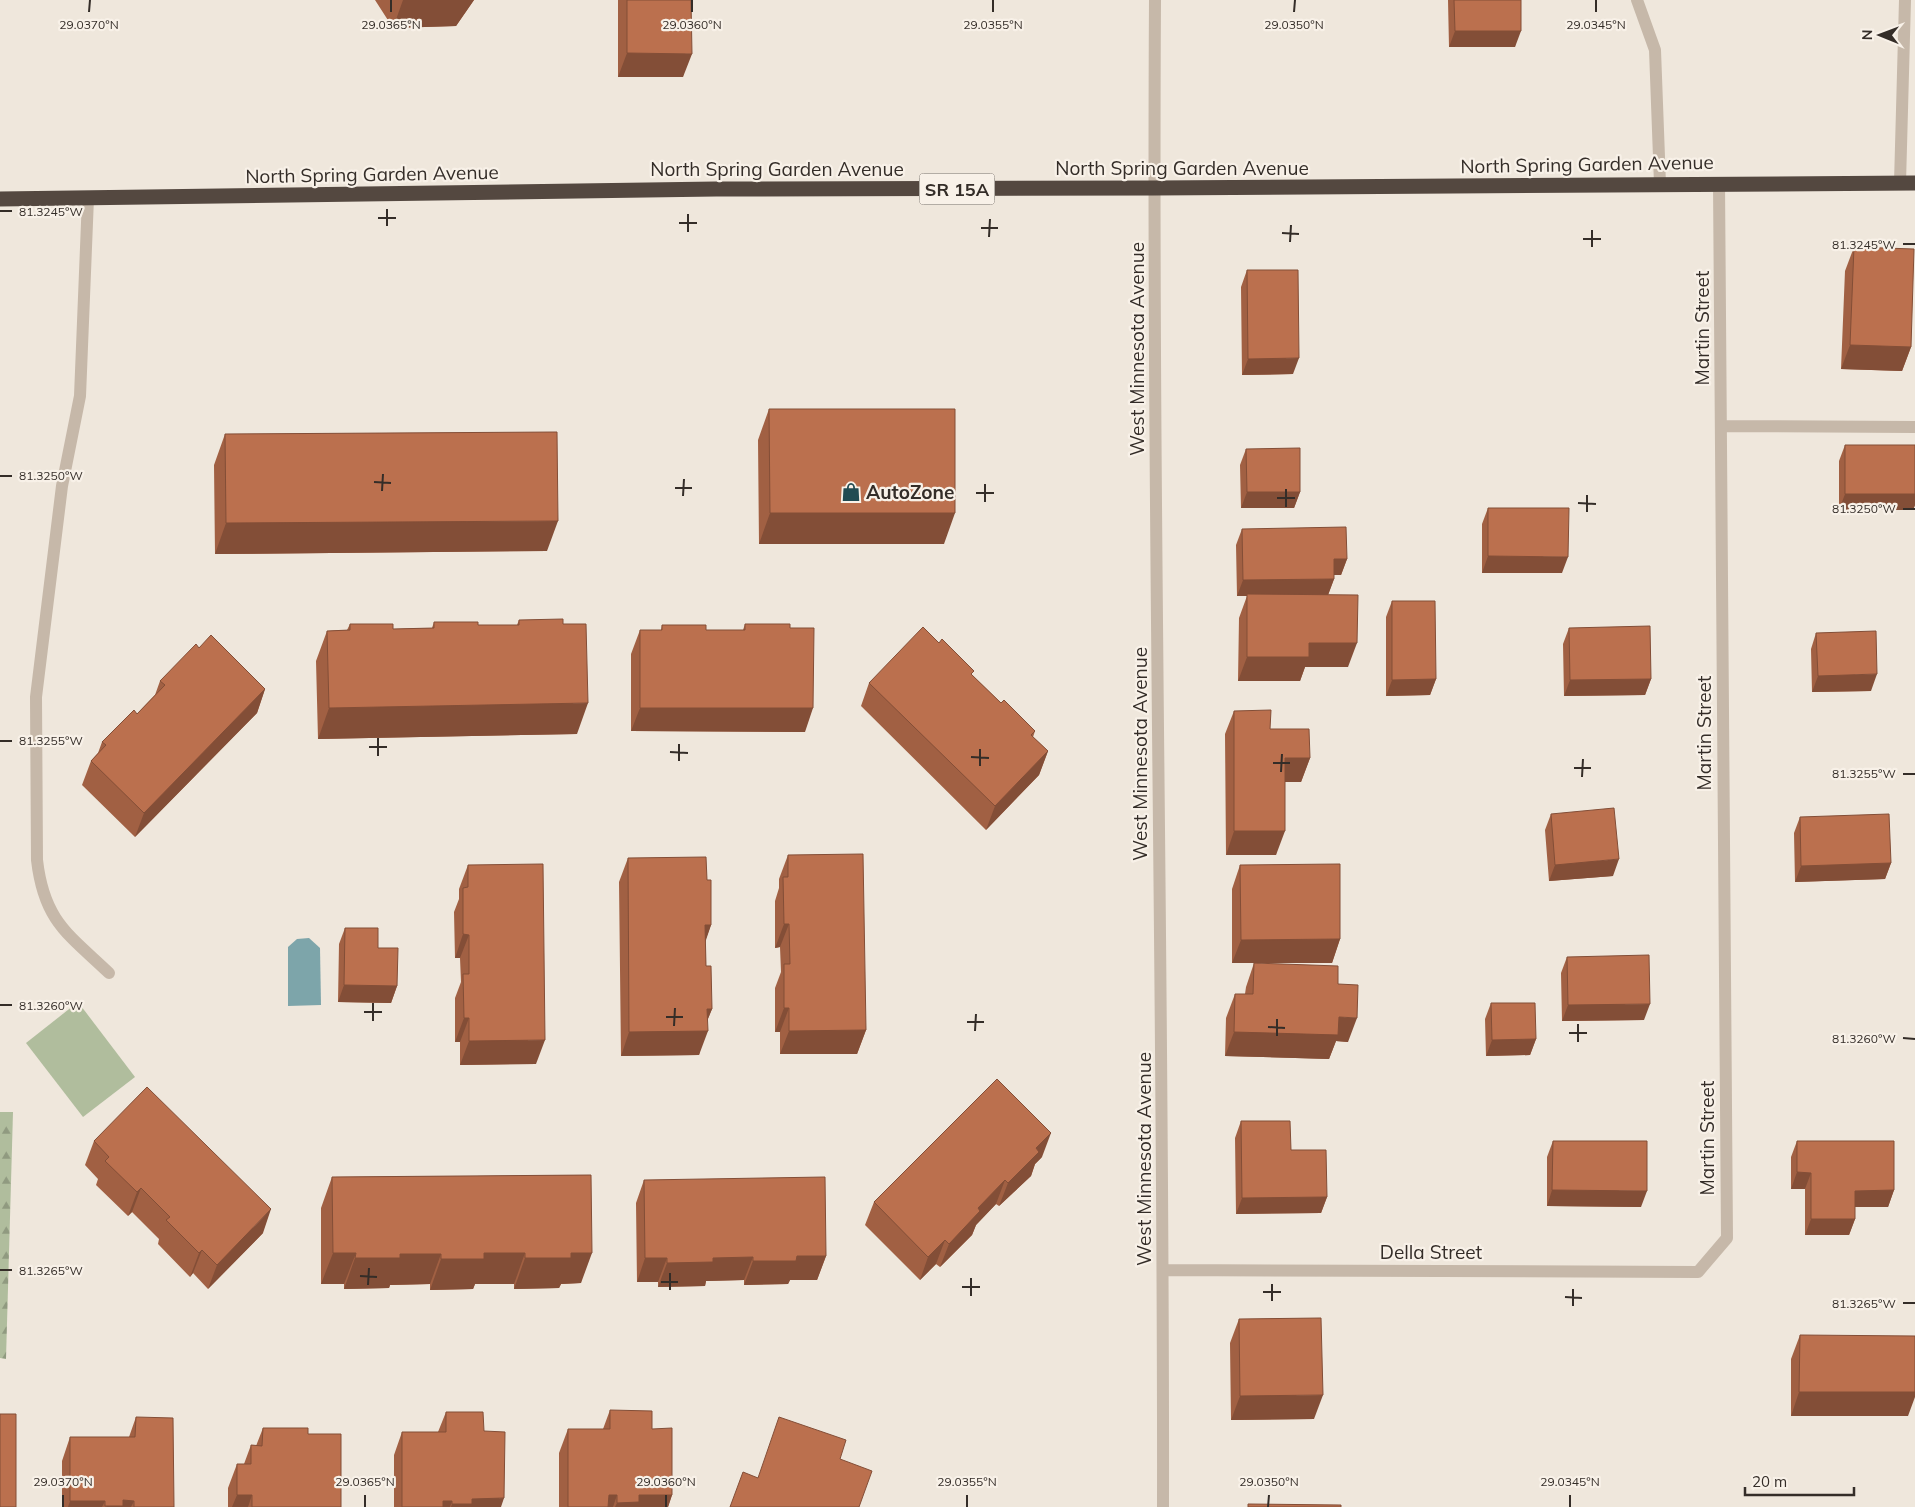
<svg xmlns="http://www.w3.org/2000/svg" width="1915" height="1507" viewBox="0 0 1915 1507" font-family="Mulish,sans-serif">
<style>
.forest{fill:url(#forest-firs)}
.green{fill:#b0bd9d}
.water{fill:#7da5aa}
.lines{fill:none;stroke-linecap:round;stroke-linejoin:round}
.minor{stroke:#c6b8a9;stroke-width:12}
.highway{stroke:#544840;stroke-width:15}
.wall{fill:#a16043}
.shaded-wall{fill:#834e37}
.building{fill:#bb704e;stroke:#834e37}
.ticks{fill:none;stroke:#342d28;stroke-width:2}
.labels{text-anchor:middle;dominant-baseline:central;stroke-width:4.5;stroke-linejoin:round;paint-order:stroke}
.shield{fill:#f8f1e8;stroke:#6f6862;stroke-width:1}
.shield-label{font-size:18px;font-weight:bold;fill:#342d28}
.street-label{font-size:19px;fill:#342d28;stroke:#f8f1e8}
.poi-label{font-size:19px;font-weight:bold;fill:#342d28;stroke:#f8f1e8;text-anchor:start}
.ticks-label{font-size:12px;text-anchor:middle;fill:#342d28;stroke:#f8f1e8;stroke-width:4.5;stroke-linejoin:round;paint-order:stroke}
</style>
<defs>
<pattern id="forest-firs" width="22" height="20" patternUnits="userSpaceOnUse" patternTransform="scale(1.25)"><rect width="22" height="20" fill="#b0bd9d"/><path d="M5 1l3.5 6h-7zM16 11l3.5 6h-7z" fill="#909a80"/></pattern>
</defs>
<rect width="100%" height="100%" fill="#efe7dc"/>
<!-- forest -->
<path class="forest" d="M0,1112h13l-7,247 -6,-1z"/>
<!-- green -->
<path class="green" d="M78,1002l57,75 -52,40 -57,-74z"/>
<!-- water -->
<path class="water" d="M309,938l11,10 1,57 -33,1v-59l9,-8z"/>
<g class="lines">
<!-- minor -->
<path class="minor" d="M1155,0c-3,502 9,1005 8,1507
M1637,0l18,50 5,134
M1900,183l5,-183
M88,198l-8,198 -18,90 -26,211 1,163c7,61 31,74 72,113
M1721,426l194,1
M1163,1270l535,2 29,-34 -8,-1055"/>
<!-- highway -->
<path class="highway" d="M0,199l716,-10 438,-1 761,-5"/>
</g>
<!-- wall -->
<path class="wall" d="M375,0h99l-18,26 -63,2z
M618,0h73l-8,77h-65z
M1448,0h73l-6,47h-66z
M1854,247l57,100 -9,24 -61,-2 4,-98z
M1247,270l46,104 -51,1 -1,-88z
M769,409l175,135h-185l-1,-104z
M225,434l322,117 -332,3 -1,-89z
M1845,445h70v60l-2,5h-74v-49z
M1246,449l54,43 -6,16h-53l-1,-43z
M1488,508l74,65h-80v-49z
M1242,529l105,30 -6,16h-7v4l-6,16 20,72h-43l-5,14h-62l1,-63 8,-22h-10l-1,-51z
M1392,601l44,78 -6,16 -44,1v-79z
M519,620l44,4 14,110 -259,5 -2,-78 11,-30 20,-1 3,-6 43,5 39,-1 2,-6 44,3h39z
M745,624l45,4 15,104 -174,-1v-77l9,-24h21l1,-5 44,5h37z
M1569,628l82,51 -6,16 -81,1 -1,-52z
M1816,633l55,58 -59,1 -1,-43z
M199,648l66,41 -8,24 -122,124 -53,-52 9,-24 7,-8 4,-11 35,-28 18,-19 5,-14z
M973,676l28,27 34,28 -2,6 15,14 -9,24 -53,55 -125,-124 8,-23z
M1234,711l36,18 40,29 -9,24h-16l-9,73h-50l-1,-121z
M1551,814l62,62 -64,5 -4,-51z
M1800,817l91,46 -6,16 -90,3 -1,-49z
M788,855l78,175 -9,24h-77v-22h-5v-44l6,-16 -1,-25 -5,1v-47l4,-13v-9z
M628,858l79,22 4,45 -6,16 1,25 6,43 -5,12 -8,34 -78,1 -2,-174z
M468,865l68,199 -76,1v-23h-5v-44l6,-16 -1,-24h-5l-1,-46 5,-13v-10z
M1240,865l100,74 -8,24h-74l80,21 10,58 -12,-1 -7,18 -104,-3 1,-38 9,-24h10l1,-7 8,-24h-22v-74z
M345,928l33,20 19,38 -6,17 -53,-1 1,-58z
M1567,957l77,63 -82,1 -1,-48z
M1491,1003l45,36 -6,16 -44,1 -1,-37z
M1241,1121l50,29 36,47 -6,16 -85,1 -1,-76z
M94,1141l169,92 -55,56 -15,-16 -3,4 -32,-33 1,-5 -27,-27 -4,4 -32,-31 2,-6 -13,-14z
M1553,1141l88,66 -94,-1v-49z
M1797,1141l97,49 -6,17h-33v12l-6,16h-44v-46h-14v-32z
M1042,1157l-7,7 -4,12 -32,30 -3,-2 -20,21 -4,10 -32,32 -4,-3 -16,16 -55,-55 9,-23z
M591,1175l-10,108 -20,1 -2,4 -45,1v-5h-39l-2,5 -43,1v-6l-40,1 -1,3 -45,1v-5h-23v-76l11,-31z
M644,1180l182,76 -9,24h-27l-2,4 -44,1v-5l-38,1 -1,5 -47,1v-5h-21l-1,-79z
M1239,1319l75,100 -83,1 -1,-77z
M1800,1335l108,81h-117v-57z
M610,1410l42,19 20,66 -4,12h-109v-54l9,-24h35z
M446,1412l38,19 17,76h-107v-52l8,-23h36z
M136,1417l38,90h-112v-46l8,-24h59z
M263,1428l45,6 33,73h-113v-19l9,-24h7l7,-19 5,1z"/>
<!-- shaded-wall -->
<path class="shaded-wall" d="M403,0h71l-18,26 -63,2z
M1455,31h66l-6,16h-66z
M627,53l65,1 -9,23h-65z
M1850,345l61,2 -9,24 -61,-2z
M1299,358l-6,16 -51,1 6,-16z
M1247,492h53l-6,16h-53z
M1845,494h70v11l-2,5h-74z
M770,513h185l-11,31h-185z
M558,521l-11,30 -332,3 11,-31z
M1488,556l80,1 -6,16h-80z
M1334,559h13l-6,16h-13z
M1334,579l-6,16 -81,-1v2h-10l6,-16z
M1309,643h48l-9,24h-43l-5,14h-62l9,-24z
M1877,674l-6,17 -59,1 6,-16z
M1436,679l-6,16 -44,1 6,-16z
M1651,679l-6,16 -81,1 6,-16z
M265,689l-8,24 -122,124 9,-24z
M588,703l-11,31 -259,5 11,-31z
M640,708h173l-8,24 -174,-1z
M1048,751l-9,24 -53,55 9,-24z
M1285,758h25l-9,24h-25z
M1234,831h51l-9,24h-50z
M1619,859l-6,17 -64,5 6,-16z
M1891,863l-6,16 -90,3 6,-16z
M784,924h5l-9,23 -5,1z
M705,925h6l-8,24z
M463,934l6,1 -9,23h-5z
M1340,939l-8,24h-100l9,-23z
M344,985l53,1 -6,17 -53,-1z
M1650,1004l-6,16 -82,1 6,-16z
M784,1008h5l-9,24h-5z
M707,1009h5l-9,22h5l-9,24 -78,1 8,-24z
M1339,1017l18,1 -9,24 -12,-1 -7,18 -104,-3 9,-24z
M464,1018h5l-9,24h-5z
M866,1030l-9,24h-77l9,-23z
M1536,1039l-6,16 -44,1 6,-16z
M545,1040l-9,24 -76,1 9,-24z
M1051,1133l-9,24 -7,7 -4,12 -32,30 9,-23 28,-35z
M1797,1172l14,1 -6,16h-14z
M1005,1180l-9,24 -20,21 -4,10 -32,32 9,-23 29,-36z
M141,1188l-9,24 -4,4 9,-24z
M1552,1190l95,1 -6,16 -94,-1z
M1894,1190l-6,17h-39l6,-16z
M1327,1197l-6,16 -85,1 6,-16z
M271,1209l-8,24 -55,56 9,-24z
M1811,1219h44l-6,16h-44z
M945,1240l-9,24 -16,16 8,-23z
M202,1250l-9,23 -3,4 9,-24z
M333,1253h23l-12,31h-23z
M484,1253h41l-11,31h-39l-2,5 -43,1 11,-31z
M571,1253h21l-11,30 -20,1 -2,4 -45,1 11,-31z
M400,1254h41l-11,30 -40,1 -1,3 -45,1 11,-31z
M797,1256h29l-9,24h-27l-2,4 -44,1 9,-24z
M753,1257l-9,23 -38,1 -1,5 -47,1 9,-24 46,-5z
M645,1258h22l-9,24h-21z
M1799,1392h116v5l-7,19h-117z
M1323,1395l-9,24 -83,1 9,-24z
M237,1495h15l-4,12h-16z
M609,1495h8l-4,12h-9z
M639,1495h33l-4,12h-53l2,-4z
M504,1498l-3,9h-50l1,-3 20,-5z
M123,1500l11,1 -3,6h-26z
M70,1501h35l-3,6h-34z
M443,1501h9l-2,6h-10z"/>
<!-- building -->
<path class="building" d="M627,0h64l1,54 -65,-1z
M1454,0h67v31h-66z
M1854,247l60,2 -3,98 -61,-2z
M1247,270h51l1,88 -51,1z
M769,409h186v104h-185z
M557,432l1,89 -332,2 -1,-89z
M1845,445h70v49h-70z
M1300,448v44h-53l-1,-43z
M1488,508h81l-1,49 -80,-1z
M1346,527l1,32h-13v20l-91,1 -1,-51z
M1247,594l111,1 -1,48h-48v14h-62z
M1392,601h43l1,78 -44,1z
M563,619v5h23l2,79 -259,5 -2,-77 23,-1v-6h43v5l41,-1v-6h44v3h41v-5z
M745,624h45v4h24l-1,80h-173v-78h22v-5h44v5h39z
M1650,626l1,53 -81,1 -1,-52z
M923,627l16,16 3,-4 32,32 -3,3 30,29 3,-3 31,31 -4,4 17,16 -53,55 -126,-123z
M1876,631l1,43 -59,2 -2,-43z
M211,635l54,54 -121,124 -53,-52 15,-16 -4,-3 32,-32 3,4 28,-29 -5,-4 36,-37 3,4z
M1271,710l-1,19h39l1,29h-25v73h-51v-120z
M1614,808l5,51 -64,6 -4,-51z
M1889,814l2,49 -90,3 -1,-49z
M863,854l3,176 -77,1v-23h-5v-44h6l-1,-40h-5l-1,-47h5v-22z
M706,857l1,23h4v45h-6l1,41h5l1,43h-5l1,22 -79,1 -1,-174z
M543,864l2,176 -76,1v-23h-5l-1,-44h6v-39l-6,-1v-46l5,-1v-22z
M1340,864v75l-99,1 -1,-75z
M345,928h33v20h20l-1,38 -53,-1z
M1649,955l1,49 -82,1 -1,-48z
M1254,963l84,3v18l20,1 -1,33 -18,-1 -1,18 -104,-3 1,-38h18z
M1491,1003h44l1,36 -44,1z
M997,1079l54,54 -15,15 3,4 -31,31 -3,-3 -27,28 2,3 -31,33 -4,-4 -17,17 -54,-55z
M147,1087l124,122 -54,56 -15,-15 -3,3 -33,-33 4,-3 -29,-29 -4,4 -32,-31 4,-4 -15,-16z
M1241,1121h49l1,29h35l1,47 -85,1z
M1553,1141h94v50l-95,-1z
M1797,1141h97v49l-39,1v28h-44v-46l-14,-1z
M591,1175l1,78h-21v5h-46v-5h-41v6h-43v-5h-41v4h-45l1,-5h-23l-1,-76z
M825,1177l1,79h-29l-1,5h-43v-4l-40,1v4l-46,1v-5h-22l-1,-78z
M1321,1318l2,77 -83,1 -1,-77z
M1800,1335l115,1v56h-116z
M610,1410l42,1v18l20,-1v67h-33v7l-22,1v-8h-8l-1,12h-40v-78h42z
M446,1412h37l1,19 21,1 -1,66 -32,1v5h-20v-3h-9v6h-41v-75h44z
M0,1414h16v93h-16z
M136,1417l37,1 1,89h-40v-6l-11,-1v6h-18v-5h-35v-64h65z
M779,1417l67,23 -6,19 32,12 -13,36h-129l13,-35 15,6z
M263,1428h45v6h33v73h-89v-12h-15v-31h14v-19l11,1z
M1248,1504l93,1v2h-93z"/>
<!-- ticks -->
<path class="ticks" d="M89,12l1,-12M391,12v-12M692,12v-12M993,12v-12M1294,12l1,-12M1596,12v-12M0,211h12M378,218h18M679,223h18M387,226v-17M981,228h17M688,232v-18M1282,233l17,1M989,237l1,-18M1583,239h18M1290,242l1,-17M1903,244h12M1592,247v-17M0,476h12M374,482l17,1M675,488h17M382,491l1,-17M976,493h18M683,496l1,-17M1277,498h18M985,502v-18M1578,503l18,1M1286,507v-18M1903,509h12M1587,512v-17M0,741h12M369,747h18M670,752l18,1M378,756v-18M971,757l18,1M679,761v-17M1273,763h17M980,766v-17M1574,768h17M1281,772l1,-18M1903,774h12M1582,777l1,-18M0,1005h12M364,1012h18M666,1017h17M373,1021v-18M967,1022h17M674,1026l1,-18M1268,1027l17,1M975,1031l1,-17M1569,1033h18M1277,1036v-17M1903,1038l12,1M1578,1042v-18M0,1270h12M360,1276l17,1M661,1282h17M368,1285l1,-17M962,1287h18M670,1290v-17M1263,1292h18M971,1296v-18M1565,1297l17,1M1272,1301v-17M1903,1303h12M1573,1306v-17M63,1507v-12M365,1507v-12M666,1507v-12M967,1507v-12M1268,1507l1,-12M1570,1507v-12"/>
<!-- icons -->
<defs>
<g id="shop-bare" transform="scale(1.5)"><path d="M-5-2.5h2.3a2.7 3.5 0 0 1 5.4 0H5L5.5 6h-11ZM-1.5-2.5h3a1.5 2.3 0 0 0-3 0Z" fill="#214b52" stroke="#f8f1e8" stroke-width="2.5" paint-order="stroke"/></g>
</defs>
<g fill-rule="evenodd">
<use href="#shop-bare" x="851" y="492"/>
</g>
<g class="labels">
<!-- shield labels -->
<rect class="shield" x="919.5" y="173.5" width="75" height="31" rx="4"/>
<g class="shield-label">
<text x="957" y="189">SR 15A</text>
</g>
<!-- street labels -->
<g class="street-label">
<text transform="translate(1587 164) rotate(-1)">North Spring Garden Avenue</text>
<text x="1182" y="168">North Spring Garden Avenue</text>
<text x="777" y="169">North Spring Garden Avenue</text>
<text transform="translate(372 174) rotate(-1)">North Spring Garden Avenue</text>
<text transform="translate(1702 328) rotate(-90)">Martin Street</text>
<text transform="translate(1137 349) rotate(-90)">West Minnesota Avenue</text>
<text transform="translate(1704 733) rotate(-90)">Martin Street</text>
<text transform="translate(1140 754) rotate(-90)">West Minnesota Avenue</text>
<text transform="translate(1707 1138) rotate(-90)">Martin Street</text>
<text transform="translate(1144 1159) rotate(-90)">West Minnesota Avenue</text>
<text x="1431" y="1252">Della Street</text>
</g>
<!-- poi labels -->
<g class="poi-label">
<text x="866" y="492">AutoZone</text>
</g>
</g>
<g class="ticks-label">
<text x="89" y="29">29.0370°N</text>
<text x="391" y="29">29.0365°N</text>
<text x="692" y="29">29.0360°N</text>
<text x="993" y="29">29.0355°N</text>
<text x="1294" y="29">29.0350°N</text>
<text x="1596" y="29">29.0345°N</text>
<text x="51" y="216">81.3245°W</text>
<text x="1864" y="249">81.3245°W</text>
<text x="51" y="480">81.3250°W</text>
<text x="1864" y="513">81.3250°W</text>
<text x="51" y="745">81.3255°W</text>
<text x="1864" y="778">81.3255°W</text>
<text x="51" y="1010">81.3260°W</text>
<text x="1864" y="1043">81.3260°W</text>
<text x="51" y="1275">81.3265°W</text>
<text x="1864" y="1308">81.3265°W</text>
<text x="63" y="1486">29.0370°N</text>
<text x="365" y="1486">29.0365°N</text>
<text x="666" y="1486">29.0360°N</text>
<text x="967" y="1486">29.0355°N</text>
<text x="1269" y="1486">29.0350°N</text>
<text x="1570" y="1486">29.0345°N</text>
</g>
<!-- north arrow -->
<g transform="translate(1880 35) rotate(271)" stroke="#f8f1e8" stroke-width="4" paint-order="stroke">
<path d="M0-4L9 19L0 12L-9 19Z" fill="#342d28"/>
<text y="-8" font-size="14" font-weight="bold" text-anchor="middle" fill="#342d28">N</text>
</g>
<!-- scale -->
<path d="M1745 1487v8h109v-8" fill="none" stroke="#342d28" stroke-width="2.5"/>
<text x="1752" y="1487" font-size="15" fill="#342d28" stroke="#f8f1e8" stroke-width="4" paint-order="stroke">20 m</text>
</svg>
